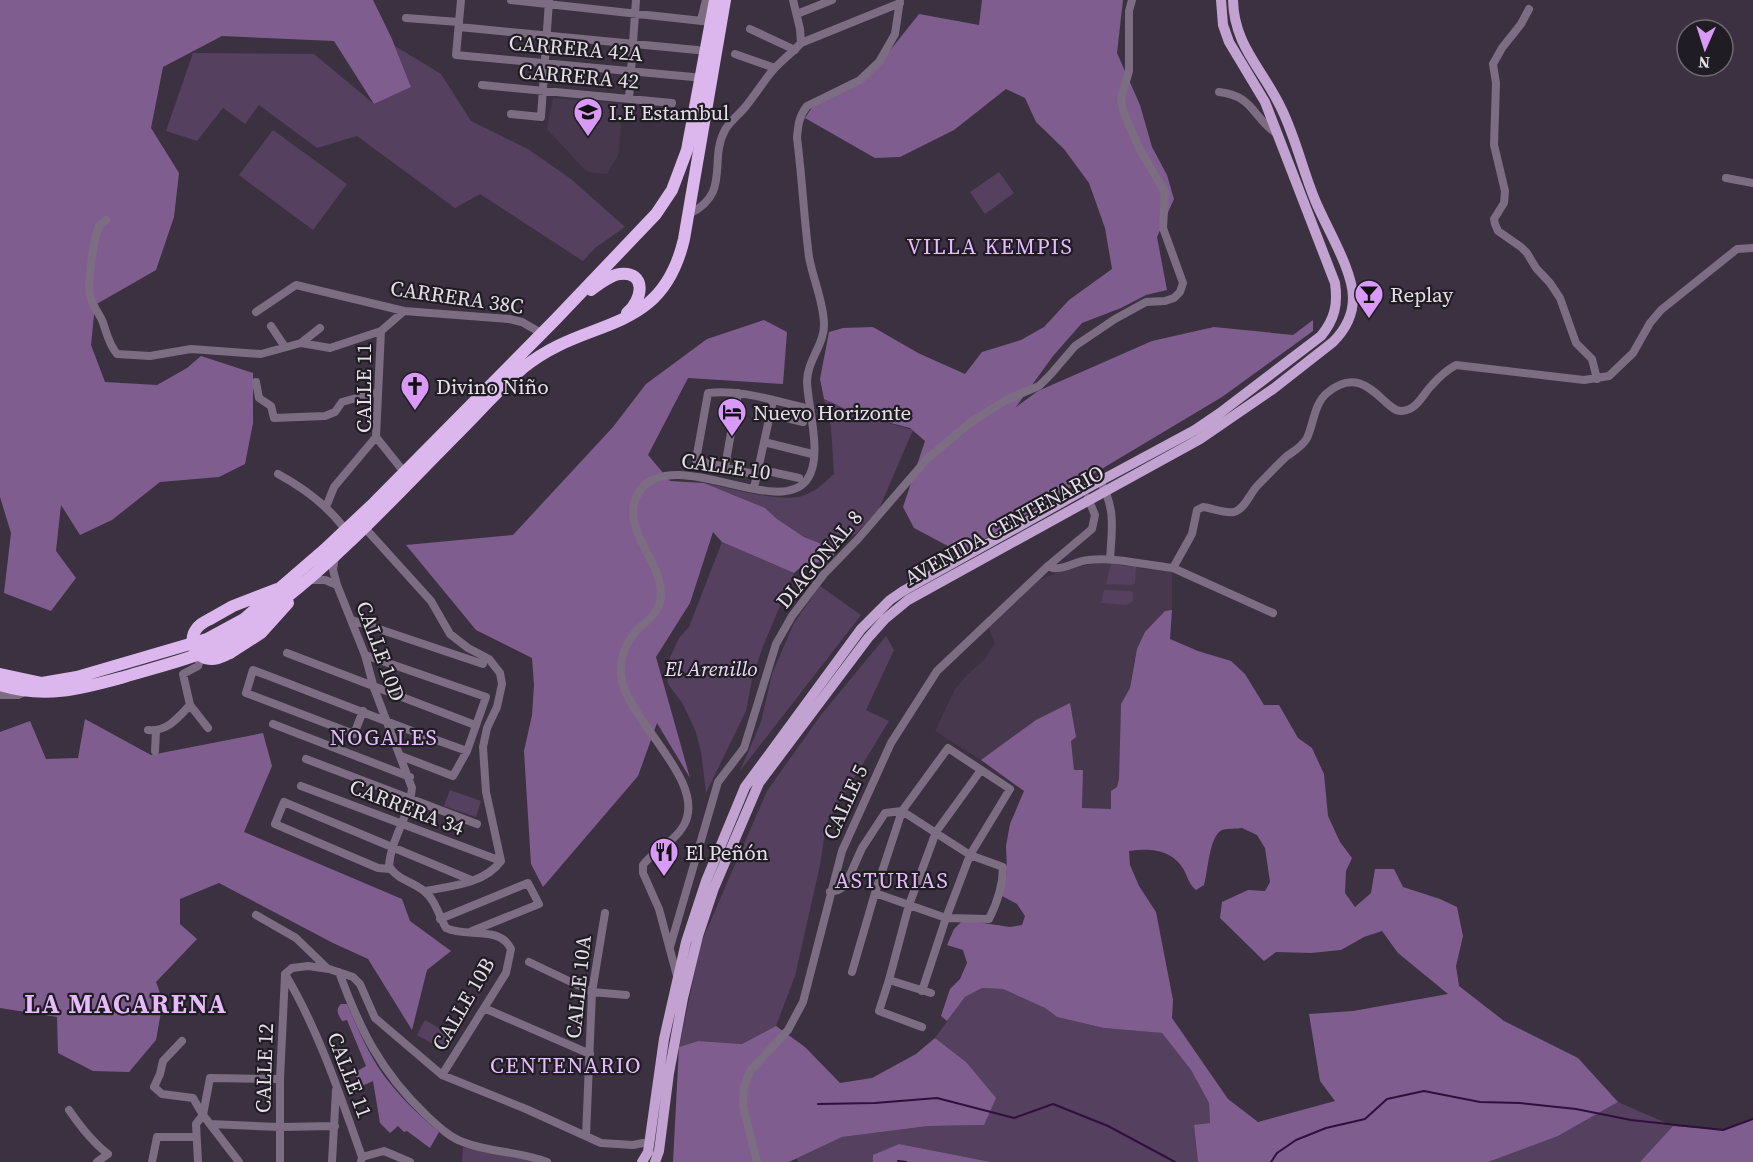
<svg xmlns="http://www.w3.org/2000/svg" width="1753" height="1162" viewBox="0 0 1753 1162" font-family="'Source Serif 4',serif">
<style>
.built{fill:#47384e}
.green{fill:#564060}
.forest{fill:#7f5e8f;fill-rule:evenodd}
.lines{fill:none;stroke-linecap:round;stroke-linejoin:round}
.stream{stroke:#2f103c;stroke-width:2}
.minor{stroke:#7c6d83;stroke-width:8}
.major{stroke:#c1a2d0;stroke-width:10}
.highway{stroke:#dcb7ee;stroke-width:12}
.highway-bridge{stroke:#dcb7ee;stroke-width:12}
.labels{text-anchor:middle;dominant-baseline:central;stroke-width:4.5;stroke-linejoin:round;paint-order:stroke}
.street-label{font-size:21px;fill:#e6dfe9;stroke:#201c23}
.poi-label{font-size:21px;fill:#e6dfe9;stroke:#201c23;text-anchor:start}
.park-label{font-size:21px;font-style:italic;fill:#eedaf9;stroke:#201c23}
.neighbourhood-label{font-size:22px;letter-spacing:1.5px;fill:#e6bbfc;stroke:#201c23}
.district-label{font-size:27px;font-weight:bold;letter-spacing:1.5px;fill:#e6bbfc;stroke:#201c23}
</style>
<rect width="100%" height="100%" fill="#3c3141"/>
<!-- built -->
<path class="built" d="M553,98l69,6 -3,49 -12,21 -15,-1 -7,-3 -38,-41z
M1099,563l73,9v38l-7,1 -31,50 -4,27 -9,16 -2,75 -2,8 -6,5v17h-29l1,-38 -9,-1 -3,-29 -65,2 -25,17 -46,-29 20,-42 11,-13 19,-17 10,-16 -7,-17 26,-26 24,-20 36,-13z"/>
<!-- green -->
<path class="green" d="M395,46l46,28 30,47 57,28 43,30 54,48 -30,21 -12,13 -103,-67 -25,14 -98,-72 -40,12 -58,-43 -14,19 -22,-16 -26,33 -31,-10 27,-78 121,1 60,50 37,-17z
M273,130l74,54 -34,46 -74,-55z
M999,172l15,21 -29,21 -15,-22z
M824,399l32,15 57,16 -34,79 -23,25 -29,12 -23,-9 -27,-18 -12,-11 -61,-25c27,5 69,18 94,14 14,-2 26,-14 36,-23l-3,-47z
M722,542l72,31 -31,73 -11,33 -6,32 -40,82 -5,-42 -6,-21 -12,-26 -15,-20 -2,-18 13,-28 10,-11z
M1111,564l25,3 -1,16 -3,2 -26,-1z
M820,586l41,29 -121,156 21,-49 11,-48 22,-51z
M1104,590l27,1 2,2v8l-7,4 -25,-2z
M886,636l8,14 -28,60 23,11 -63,103 -6,41 -25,111 -19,50 -34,18 -44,-3 -19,6 22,-104 66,-152 54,-76z
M450,790l31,11 -5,16 -32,-11z
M982,988l21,1 42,19 12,9 47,11 58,5 29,37 18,33 1,20 -16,3 4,36h-207l-92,-18 -25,11 -1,7h-75l-1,-4 45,-21 86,-11 56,-1 -18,-63 -31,-24 30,-41z
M425,1020l29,17 -8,14 -29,-16z
M1618,1102l55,24 -33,36h-152l70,-26z
M463,1147l69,13 6,2h-76z"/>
<!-- forest -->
<path class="forest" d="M0,0h373l19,39 19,48 -37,17 -40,-63 -112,-5 -59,31 -12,61 28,45 -5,44 -18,53 -61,35 -4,40 14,37 52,3 30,-17 14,-12 52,17v50l-8,41 -26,13 -59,5 -48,38 -32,15 -19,-30 -5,46 20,27 -25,33 -47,-18 7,-60 -11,-36z
M982,0h141l-6,53 23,52 12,42 15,28 7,24 -17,38 10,53 -21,5 -25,13 -39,15 -29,33 -37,51 22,-16 114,-50 62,-14 79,8 20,-15v11l-91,66 -261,156 -47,-25 -11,-21 22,-66 -15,-13 -54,-14 -32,-15 -4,-20 9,-47 14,-4 30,-1 45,26 47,21 17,-22 39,-12 23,-13 25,-27 43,-31 -7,-41 -16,-45 -25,-34 -28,-27 -11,-24 -19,-9 -52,41 -54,27 -25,1 -70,-40 10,-15 22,-11 43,-29 39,-49 60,11z
M764,320l23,12 -4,52 -95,-6 -40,77 22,26 34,2 61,25 12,11 27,18 23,9 15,-5 -10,17 -31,9 -7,6 -72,-31 -9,-10 -23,71 -34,54 34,121 -33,-55 -19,53 -95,111 -12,-23 -7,-113 8,-36 2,-30 -2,-27 -56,-28 -70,-85 107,-10 100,-108 33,-43 61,-45z
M1172,610l-2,29 28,12 33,10 14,13 19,31h15l19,33 14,10 12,26 4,42 12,26 12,16 -6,13 -1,22 10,14 16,-14 4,-24h19l9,18 37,12 17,8 6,29 -7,30 3,20 45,35 74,37 40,44 -60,34 -70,26h-290l-4,-37 16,-2 -1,-20 -18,-33 -29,-37 -58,-5 -47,-11 -12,-9 -42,-19 -21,-1 -17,9 -18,24 -6,-5 9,-27 10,-10 7,-16 -4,-13 -16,-5 7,-16 9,-9 47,7 12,-2 3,-9 -8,-12 -15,-8 5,-24 -1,-26 4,-22 14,-33 -43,-31 55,-40 34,-17 6,34 -5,4 3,29h9l-1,38 29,1v-18l6,-4 2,-8 2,-75 9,-16 7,-39 8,-17 20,-21zM1242,828l15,7 8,13 5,34 -5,9 -17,-1 -26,12 -2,16 44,43 12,-9 35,1 30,-3 23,-13 18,-6 16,22 50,41 -95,17 -44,3 11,67 15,20 -77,21 -30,-23 -56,-81 1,-18 -17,-88 -17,-26 -9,-21 -1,-14c21,-3 43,-2 55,19 4,8 5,14 12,20l8,-5c4,-13 5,-49 18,-55 6,-2 14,-1 20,-2z
M85,719l66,36 112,-22 9,33 -28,66 158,67 8,22 41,30 -24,19 -15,60 -44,-71 -35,-16 -114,-60 -39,16v25l17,15 -41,43 7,19 -7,39 -27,32 -36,-1 -35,-18 -1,-36 -57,-9v-276l30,-11 16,38 32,-1z
M341,1004h6c12,27 23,55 42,78 15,19 32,35 50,50l-9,16 -23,-17 -3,1 -6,-6 -8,7 -10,-10 -7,-42 -11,5 -8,-13 12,-7 -19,-46 -5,1c-4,-7 -7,-11 -1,-17z
M776,1026l29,21 35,36 32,-5 44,-24 19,-16 31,24 30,36 -12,27 -56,1 -86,11 -53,25h-116l6,-115 19,-6 44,3z
M1753,1119v43h-113l33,-36 50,4z
M899,1144l92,18h-118v-7z"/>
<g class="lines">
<!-- stream -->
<path class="stream" d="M818,1104l57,-1 62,-5 77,20 39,-14 55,22 67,36
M898,1161l8,1
M1271,1162l6,-9 19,-13 30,-12 39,-9 22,-20 37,-8 56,11 40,1 56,6 55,11 92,10 30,-11"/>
<!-- minor -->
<path class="minor" d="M461,0l-5,55 237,22
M511,0l200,22
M1529,9l-8,15 -19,24 -9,16 3,19 -2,62 11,46 -1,12 -10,16 1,5 3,7 23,16 6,6 9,15 14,15 10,15 16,45 16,16 5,20
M797,14l35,-14
M406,18l53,4
M701,20l5,-20
M459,27l238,23
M750,29l45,21
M801,43l99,-40
M735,54l40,14
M482,85l190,18
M1219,92c35,4 33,25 57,41
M629,99l7,-99
M511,114l30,3 8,-116
M1726,178l27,5
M689,214c43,-21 19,-53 36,-84 5,-9 15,-16 21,-24 10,-12 18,-26 28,-37 8,-9 19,-17 27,-26l-1,-14 -7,-29
M106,220c-2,2 -5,4 -7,6 -5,11 -12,58 -9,69 2,10 8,17 12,25 5,13 6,23 15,34l33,2 41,-7 70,5 40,-11 29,5 51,-17 23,-20
M256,312l40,-27 108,26 105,8 13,3 19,11
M271,326l14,21
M381,331l-5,106 28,35
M301,343l19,-15
M256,382l3,16 12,8 3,12 51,-2 10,-4 7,-10 36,-10
M770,414l33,8
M764,442l48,12
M725,467l13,-74
M758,469l41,9
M278,474c26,14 49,31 67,55
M757,475l-61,-15 12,-67c31,-4 63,7 94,14
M1100,481c16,27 12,48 10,78
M754,488l19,-87
M326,507l8,-20 42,-50
M365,528l66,73 19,33 18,14 21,11 11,14 2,11 -5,23 -10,21 -4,19 3,45 15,69c-17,23 -50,25 -76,30
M335,556l-2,14 4,15 28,70 9,33 38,100c-2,27 -21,50 -23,78 8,14 23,15 35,25 11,8 15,25 22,37 20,10 54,-3 65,21l-5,24 -64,102
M1048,566c12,7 27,-5 40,-6 28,-3 57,5 85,8l19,-34 5,-24 6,-3c9,1 22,7 31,5 11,-3 16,-19 24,-27 9,-9 19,-20 29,-29 7,-5 16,-10 20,-18 7,-15 7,-34 20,-45 39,-33 57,20 75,18 15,-1 21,-17 30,-26 7,-8 15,-15 24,-20l128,15 25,-4 24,-23 17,-30 11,-13 76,-61 16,-1
M1173,568l100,45
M309,580h16l12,5
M352,620l131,44
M204,652l-6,14 -15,8 7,31 18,23
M287,653l188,72
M365,655l121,42 -19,54 -14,25 -52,-20
M0,695h18l7,-3
M363,711l-9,23 -108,-41 7,-23c72,27 142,56 214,81
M273,724l137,53
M148,730c19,2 30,-12 42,-25
M155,751l1,-20
M306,759l171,65
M301,786l200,75
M390,869l-12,-1 -103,-44 9,-22 187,78
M830,892l8,-2 7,-4 17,-38 23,-35 17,-2 68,44 33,12c0,18 -6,36 -14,52l-43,-1 -71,-25
M256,915l40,23 31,30
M440,919l88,-36 11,21 -67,27
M670,947l48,-165 26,-34 32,-104 16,-28 32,-42 34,-35 69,-80 44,-37 37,-23 31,-13 12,-12 24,-28 40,-27 31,-17 19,-1 9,-3 6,-6 3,-9 -20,-55 2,-36 -26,-44 -16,-37 -2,-13 8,-27v-60l3,-11
M529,962l63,30 34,3
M339,972c21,58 42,100 87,143 11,10 23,22 37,27 27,11 57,9 84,20
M852,972l23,-79 27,-82 46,-63 62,41 -40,66 -24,63 -24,73
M285,974l7,-6 16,-2 21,3 24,8 7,7 15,34 67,57 84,34 75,34 32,2 10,-2
M285,974c34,57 55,121 77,183l-1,5
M677,976l-18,-67 -16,-36v-8c11,-15 32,-23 41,-40 24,-44 -57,-104 -63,-149 -2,-18 6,-36 18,-48 9,-8 18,-14 21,-26 7,-32 -27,-59 -27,-91 0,-7 4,-16 8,-22 35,-42 135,28 165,-8 18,-22 2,-72 1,-99 0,-22 18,-38 17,-59 -1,-23 -11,-44 -15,-66 -5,-39 -7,-80 -12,-119 1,-13 2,-22 10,-32l53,-26 19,-18 16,-28 5,-34
M889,980l-10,31 43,16
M931,993l-42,-13 20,-75 27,-73 45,-62
M484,1008l106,46
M182,1041l-19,20 -3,13 -6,13 8,7 31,4 10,17 36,47
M69,1110c11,16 23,32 39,44l-11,8
M210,1124l70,3 55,-1
M586,1136l6,-144 13,-79
M362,1157l22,-6 26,11
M152,1162l5,-25h39
M198,1162l-2,-38 7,-9 7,-37 70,1
M280,1162v-83l5,-104
M332,1162l4,-72
M757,1162l-14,-56 1,-19 6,-16 38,-41 15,-28 39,-151 49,-108 46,-72 111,-105 44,-37 3,-14 -7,-17"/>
<!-- major -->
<path class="major" d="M642,1162l6,-10 16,-113 22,-97 20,-61 39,-94 116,-158 29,-29 13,-9 197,-110 95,-51 25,-17 101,-77c14,-17 17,-32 14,-53l-70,-181 -36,-60 -6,-17 -2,-25
M655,1162l4,-11 10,-78 14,-75 15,-62 16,-48 45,-105 109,-145 17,-19 23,-19 292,-161 73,-50 60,-47c12,-12 20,-27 20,-44 0,-28 -27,-71 -38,-98 -12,-29 -19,-61 -33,-90 -18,-40 -48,-63 -49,-110"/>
<!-- highway -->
<path class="highway" d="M591,290c8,-6 19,-15 29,-16 27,-3 23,26 7,39
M210,619l23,-13 44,-17
M230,653l31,-20 27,-30
M0,674l42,9 35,-6 130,-38 37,-20 80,-69 50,-47 181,-183 101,-106 16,-24 15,-40 28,-150
M0,685c45,14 80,4 124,-8 33,-10 68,-18 99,-33 22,-11 40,-28 59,-43 64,-50 119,-111 177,-169 21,-21 41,-44 64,-64 64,-53 138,-30 161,-129l41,-239"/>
<!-- highway-bridge -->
<path class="highway-bridge" d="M210,619c-6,3 -12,6 -15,12 -7,12 2,28 17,28 6,0 13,-4 18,-6"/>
</g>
<!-- icons -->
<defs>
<g id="school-pin" transform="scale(1.5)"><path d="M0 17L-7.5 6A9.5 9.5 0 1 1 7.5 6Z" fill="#d99af7" stroke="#201c23"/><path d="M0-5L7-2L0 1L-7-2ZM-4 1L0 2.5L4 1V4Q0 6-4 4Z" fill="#111"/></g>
<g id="bar-pin" transform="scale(1.5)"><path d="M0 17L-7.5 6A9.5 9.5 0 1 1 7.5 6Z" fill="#d99af7" stroke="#201c23"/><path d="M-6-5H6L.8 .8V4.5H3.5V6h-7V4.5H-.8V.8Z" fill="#111"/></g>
<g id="church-pin" transform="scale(1.5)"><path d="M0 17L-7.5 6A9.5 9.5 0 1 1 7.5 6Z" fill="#d99af7" stroke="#201c23"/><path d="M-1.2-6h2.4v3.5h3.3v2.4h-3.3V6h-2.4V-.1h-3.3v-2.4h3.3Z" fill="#111"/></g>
<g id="hotel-pin" transform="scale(1.5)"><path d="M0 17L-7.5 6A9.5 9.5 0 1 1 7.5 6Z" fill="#d99af7" stroke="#201c23"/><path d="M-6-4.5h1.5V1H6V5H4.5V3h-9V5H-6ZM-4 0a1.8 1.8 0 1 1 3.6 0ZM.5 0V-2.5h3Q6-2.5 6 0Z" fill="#111"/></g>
<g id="restaurant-pin" transform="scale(1.5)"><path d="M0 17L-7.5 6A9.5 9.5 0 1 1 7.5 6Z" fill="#d99af7" stroke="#201c23"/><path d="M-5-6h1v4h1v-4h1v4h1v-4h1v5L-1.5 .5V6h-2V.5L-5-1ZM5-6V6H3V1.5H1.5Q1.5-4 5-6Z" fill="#111"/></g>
</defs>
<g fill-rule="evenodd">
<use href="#school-pin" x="588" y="112"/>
<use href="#bar-pin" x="1369" y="294"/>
<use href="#church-pin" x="415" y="386"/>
<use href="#hotel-pin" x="732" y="412"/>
<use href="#restaurant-pin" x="664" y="852"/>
</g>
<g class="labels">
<!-- street labels -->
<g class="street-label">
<text transform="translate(576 48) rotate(5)">CARRERA 42A</text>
<text transform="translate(579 76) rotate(5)">CARRERA 42</text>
<text transform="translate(457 297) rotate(8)">CARRERA 38C</text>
<text transform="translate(363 388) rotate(-90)">CALLE 11</text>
<text transform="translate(726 466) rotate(8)">CALLE 10</text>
<text transform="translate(1004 525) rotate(-29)">AVENIDA CENTENARIO</text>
<text transform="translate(819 559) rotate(-50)">DIAGONAL 8</text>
<text transform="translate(381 651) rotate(70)">CALLE 10D</text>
<text transform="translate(845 802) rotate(-66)">CALLE 5</text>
<text transform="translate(407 807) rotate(21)">CARRERA 34</text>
<text transform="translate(578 987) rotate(-84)">CALLE 10A</text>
<text transform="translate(463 1004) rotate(-60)">CALLE 10B</text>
<text transform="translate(264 1068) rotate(-88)">CALLE 12</text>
<text transform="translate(350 1075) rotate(69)">CALLE 11</text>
</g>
<!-- poi labels -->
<g class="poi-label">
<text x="609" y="112">I.E Estambul</text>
<text x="1390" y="294">Replay</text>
<text x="436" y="386">Divino Niño</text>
<text x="753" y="412">Nuevo Horizonte</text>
<text x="685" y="852">El Peñón</text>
</g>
<!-- park labels -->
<g class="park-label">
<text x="711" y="668">El Arenillo</text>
</g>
<!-- neighbourhood labels -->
<g class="neighbourhood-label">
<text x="990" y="246">VILLA KEMPIS</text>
<text x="384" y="737">NOGALES</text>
<text x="892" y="880">ASTURIAS</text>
<text x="566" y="1065">CENTENARIO</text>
</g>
<!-- district labels -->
<g class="district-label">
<text x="126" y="1003">LA MACARENA</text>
</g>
</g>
<!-- north arrow -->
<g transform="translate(1705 48) rotate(183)"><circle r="28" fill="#201c23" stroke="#6f6a72" stroke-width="1.5"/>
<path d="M0-4.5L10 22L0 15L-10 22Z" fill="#d99af7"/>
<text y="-9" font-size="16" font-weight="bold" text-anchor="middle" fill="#e6dfe9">N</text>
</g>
</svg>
